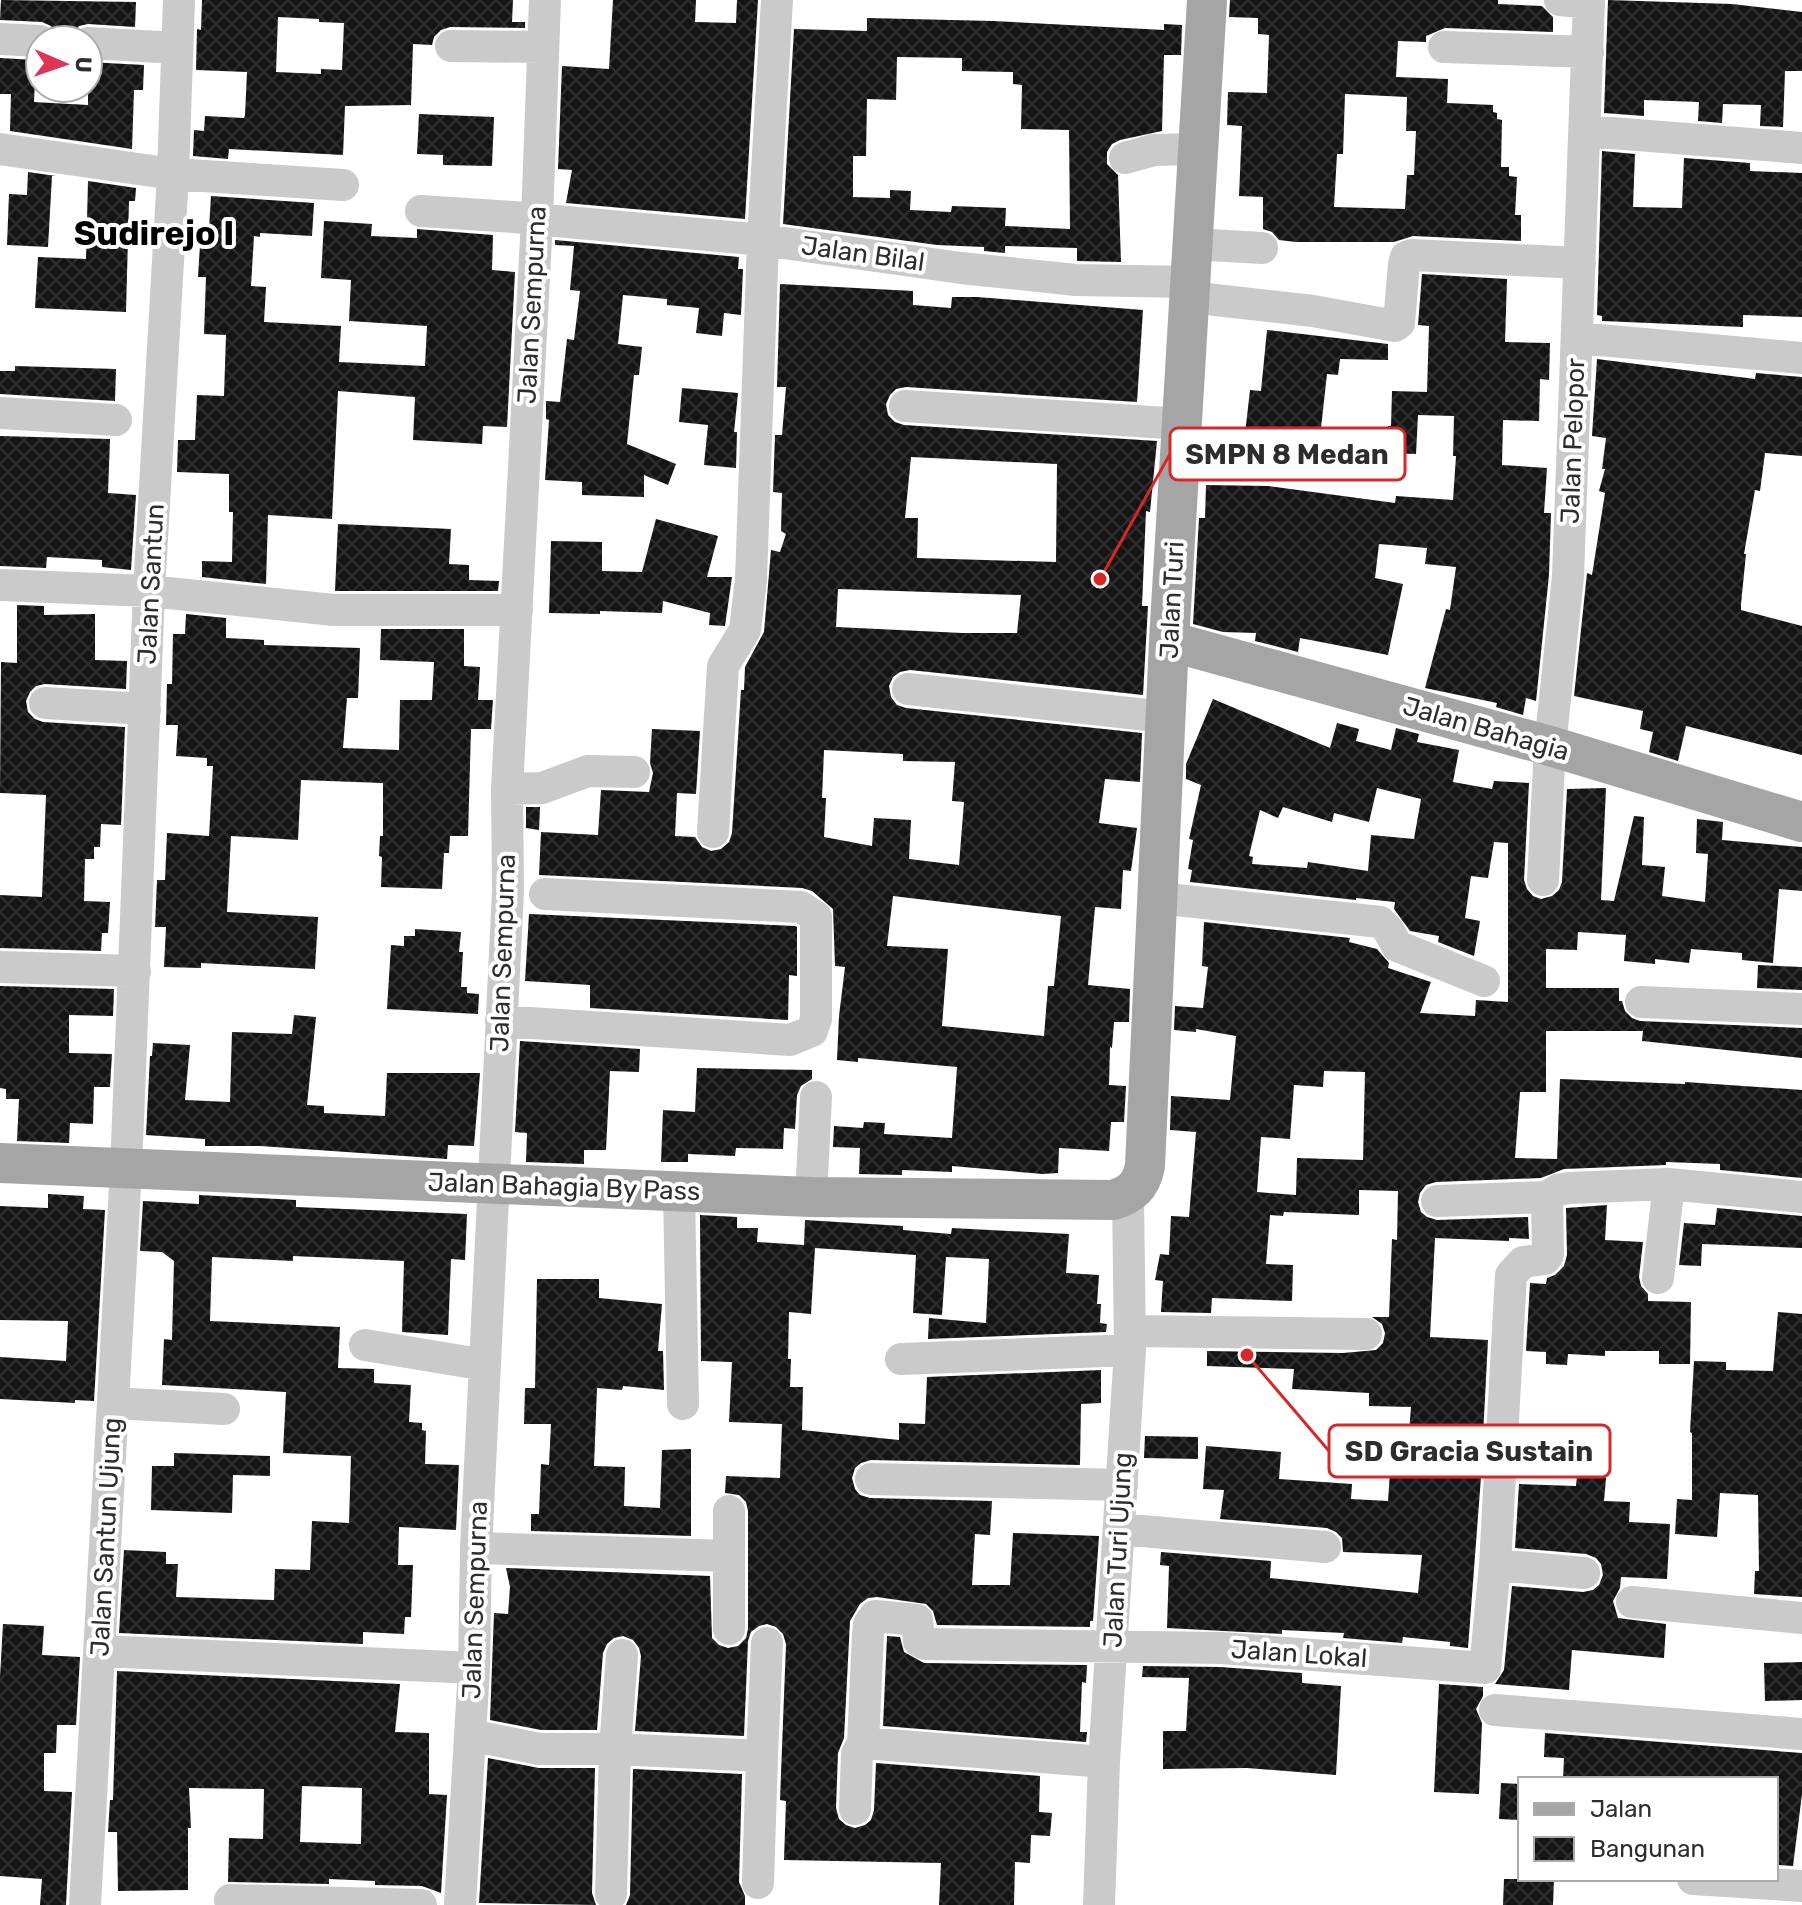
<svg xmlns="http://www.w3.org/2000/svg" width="1802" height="1905" viewBox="0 0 1802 1905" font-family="Rubik,sans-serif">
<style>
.building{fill:url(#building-cross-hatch);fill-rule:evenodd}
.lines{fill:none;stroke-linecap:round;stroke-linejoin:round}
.minor{stroke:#cacaca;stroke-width:32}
.major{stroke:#a5a5a5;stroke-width:40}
.labels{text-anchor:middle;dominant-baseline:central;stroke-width:8;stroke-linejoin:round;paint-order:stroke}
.street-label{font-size:26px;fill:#2d2d2d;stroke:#fff}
.district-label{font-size:34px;font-weight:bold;fill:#000;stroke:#fff}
.leader{fill:none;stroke:#d62828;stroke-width:3}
.callout-dot{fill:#d62828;stroke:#fff;stroke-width:3}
.callout{fill:#fff;stroke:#d62828;stroke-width:3}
.callout-label{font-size:28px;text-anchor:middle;font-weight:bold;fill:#2d2d2d}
</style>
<defs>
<pattern id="building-cross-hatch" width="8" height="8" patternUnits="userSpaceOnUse" patternTransform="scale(2)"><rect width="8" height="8" fill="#141414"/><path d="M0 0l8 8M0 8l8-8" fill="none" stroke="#2e2e2e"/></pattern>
</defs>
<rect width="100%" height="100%" fill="#fff"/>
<!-- building -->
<path class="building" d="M1,0l135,2 -1,25 -47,-3 -9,2 -9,12 -12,-1 -7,-11 -9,-4 -42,-2z
M202,0h311l-1,22h13v6l-75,-1 -9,3 -7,7 -2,8 -19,-1 -2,61 -66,1 -2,49 -114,-6 -1,10 -35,-3 1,-26 10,1 1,-15 39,2 1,-3 2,-43 -51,-2 1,-41 4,1zM278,17l41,2v3l25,1 -2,47 -21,-1v5l-45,-2z
M613,0h83l-1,22 41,1 1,-23h21l-13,219 -179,-16 6,-33 -14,-1 4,-103 47,3z
M1230,0h268v4l44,2 11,11v15l-108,-4 -19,8v6l-28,-1 -2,36 52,2 -1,24 46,2v7l4,1v6l5,1 -1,47h8v9l8,1 -2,38h6v26l-108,-5 -19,6h-98l-17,-2 -7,-8 -9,-3v-32l-24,-1 3,-70 -15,-1 1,-33 39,1 2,-58 -11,-1v-16l-29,-1zM1345,94l62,3 -1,34h10l-2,44h-7l-2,34 -71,-2 3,-53h6z
M1608,0l124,4 70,8v59h-17l-2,56 -23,-1 1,-21 -38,-1 -1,19 -24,-2 1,-19 -55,-2v16l-40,-3z
M867,18l126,3 171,9v-6l18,1 -1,30h-17l-2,76 -42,9 -8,4 -5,8v12l11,11 3,87 -44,-1v-13l-72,-2v7l-21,-2v-4l-47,-2 -154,-21 11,-195 73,2zM897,57l65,1v13l51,1v12l9,1 -1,44 48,1 1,99 -65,-3 1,-18 -54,-2 -1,6 -41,-2 1,-19 -21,-1v8l-37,-1v-41h13l1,-57 29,1z
M0,58l36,2 -2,42 54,3v-43l56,3 -1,25h-9l-2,59 -122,-18 1,-37h-11z
M419,114l75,3 -2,49 -49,-1v-10l-26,-1z
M1602,151l33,3 -2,53 49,1 2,-50 66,5v8l52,2v144l-59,-2v12l-141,-6v-5l-5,-1z
M28,172l28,4h-4l-4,71 -41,-2 2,-51 18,1z
M88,181l48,7 -1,13h-6l-3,111 -91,-4 3,-51 48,2z
M211,196l103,7 -2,33 -52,-3v4l-6,-1 -3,50 15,1 -2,35 77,4 -2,36 86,4 2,-40 -78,-5 2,-41 -30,-2 3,-57 48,3 -1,12 46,2v-9l76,6 -1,35 23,2 -8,155 -24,-1 -1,18 -69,-4 2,-43 -77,-6 -6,128 -64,-4 -2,69 -64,-7v-16l30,1 1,-50h-4v-38l-52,-2 1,-32h17l2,-45 27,1 2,-61 -22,-1 2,-57h-8l2,-32h8z
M555,240l184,17 -1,12h5l-2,46 -17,-2 -2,23 -26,-3 3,-25 -32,-3v-6l-44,-4 -5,49 24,3 -3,28h-5l-7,69 49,20 -8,21 -24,-10v22l-62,-2v-13l-37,-2 4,-60 -3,-1v-18l14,1 7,-63 7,1 6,-49 -10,-1 4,-44 -19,-1z
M1422,274l85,5 -2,63 45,1 -1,37 -9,-1 -1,42 -36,-1 -1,45 45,3 -3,45h7l-2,62 -13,126 -10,-3 -3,17 -27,-8 1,-4 -72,-15 21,-79 4,1 6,-43 -31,-3 2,-16 -48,-4 -4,34 28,6 -15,71 -88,-17 -2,14 -43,-11 1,-8 -33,-1 -30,-8 6,-106h6l1,-33 62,1 127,17 1,-7 57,4 3,-44h-3l1,-40 -36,-1 -2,39 -29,-1 1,-27h3l1,-35 35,1 2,-66 -11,-1z
M780,284l133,7v14l38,3 1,-11h25l166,13 -6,92 -231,-15 -10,2 -6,6 -4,9 2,11 7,7 9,3 253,16 -7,71 -4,-1 -4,95h6l-5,89 -233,-25 -10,2 -7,5 -4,9 2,11 6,8 9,3 236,25 -2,49 -35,-3 -6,44 38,5 -6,43 -8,-1 -2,39 -26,-2 -7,78 42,4 -1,33h-15l-2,26 -2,-1 -1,38 17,1 -2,36h-13l-2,29 -50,-3 -1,25 -15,1 -91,-8v6l-50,-2v5l-43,-1 1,-26 -27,-1 1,-21 29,2 1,-6 21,1 -1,11 68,4 5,-71 -99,-9v4l-21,-2 2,-44 6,-49 -10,-1 -2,-57 -21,-18 -10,-3 -263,-13 2,-43 57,3 3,-45 48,2 4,-19 -3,-10 2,-34 48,2 -4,63 -19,-1 -2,43 20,1 7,10 9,4 10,-2 8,-7 3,-9 9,-143h3l1,-23 19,-35 7,-82 9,2 6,-18 -5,-3 1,-38 -9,-1 2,-57h7l4,-48h-9zM911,457l146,7 -1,98 -139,-4 1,-40h-13zM838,589l183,6 -4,38h-55l-126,-6zM824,750l79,4v7l52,1 -3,39 12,1 -5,63 -50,-6 2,-39 -37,-2 -2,28 -48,-9 2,-39h-4zM893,896l168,20 -7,70h-6l-4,50 -102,-10 6,-77 -61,-3z
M1267,330l121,14v16l-48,-1 -2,16 -11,-1 -8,72 -25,-3v-4l-49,-5 5,-44 11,1z
M1597,359l158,20 1,-6 46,4v79l-37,-3 -5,38 -5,-1 -11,64h2l-5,50v6l61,16v129l-116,-29 -8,35 -29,-9 4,-20 -13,-3 3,-18 -69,-15 13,-123 5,2 13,-82 -6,-2 6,-22h-3l4,-31 -14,-2z
M15,366l101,3 -1,32 -115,-7v-23h15z
M682,388l56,5 -4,39h3l-1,36 -32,-3 4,-40 -29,-3z
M0,436l110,3 -2,54 28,2 -5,75 -29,-3v-7l-55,-3 -1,11 -46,-2z
M656,519l62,17 -11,41h25l-7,49 -16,-1 1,-12 -47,-12 -1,12 -62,-2v3l-51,-1 2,-72 51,1v29l40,1z
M338,524l113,5 -2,35 20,1v15l30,1 -1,10h-163z
M17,605l27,1v9l51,-1v46l32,1 -1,28 -81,-5 -9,2 -6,6 -4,9 2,11 7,7 8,3 82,5 -4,98 -20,-1 -1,23h-6v12h-9l-1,42 26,1 -2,31h-6l-1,18 -101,-3v-53l42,2 4,-102 -46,-2 1,-131 16,1z
M186,614l40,4v20l38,2v5l96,3 -2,50h-11l-4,50 56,2 1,-50h32l2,-38 -54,-2 1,-31h83v37l16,1 -2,33h15l-2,29h-20l-3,107h-18l-1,17h-5l-2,36 -61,-2 1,-30 -3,-1 1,-20h3v-53l-82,-3 -3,60 -67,-4 -4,76 91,5 -3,52 -114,-6v5l-37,-1 2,-40h-11l2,-47h8l2,-47 42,3 4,-70h-6v-8l-31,-2 2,-31h-12l1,-41h5l1,-50h12z
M1213,699l117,49 7,-25 22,6 -3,12 35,9 5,-22 23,6 -2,8 42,8 -6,32 39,7 2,-8 35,2 -5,97 3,9 6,7 8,3 11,-3 7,-6 3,-8 5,-93 39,-1 -5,112 13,1 20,-85 10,1 -2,48 23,2 -3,29 43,6 3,-48 -12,-1 1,-34 26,3 -1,18 80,7v44l-23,-2 -6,74 -31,-3v-7l-51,-4 -2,14 -34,-4v5l-31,-3 2,-26 -48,-3 -1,18 -31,-1v39h73v13h3l3,10 7,7 8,3 162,7v30l-160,-17 1,-10h-97v61h-26l-5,66 42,1 3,-80 125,5v-2l117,8v88l-82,-8v-6l-54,-2v3l-102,4 -23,9 -105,4 -10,3 -6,8 -2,9 3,10 6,5 10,3 91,-3 1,22 -20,-1v3l-74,-3 -5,99 58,3 -5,96 -45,-4 -4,43 47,2 -13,171 -18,-2v-4l-47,-5 -1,6 -59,-5 1,-5 -62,-3v4l-115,-6 2,-62 -9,-1 1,-13 110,9 -1,17 148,15 4,-38 -79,-3 -1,-14 -6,-6 -9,-4 -107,-9 4,-29 -21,-1 3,-43 75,6 -2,27 73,5 -1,15 37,2 4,-58 16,2 3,-38 -42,-1v-13l-77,-4 2,-20 -87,-3v-15l136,2 33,-3 7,-7 2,-10 -3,-9 -10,-7h17l3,-78 5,1 1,-49 -39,-1v25l-75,-3 -1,4 -13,-1 -4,49 27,1 -1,36 -80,-3 -1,15 -50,-1 2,-31 -8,-1 5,-26 9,1 2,-39 18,1 7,-85 -26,-2 1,-34 59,4 6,-64 -40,-7v3l-22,-2 1,-24 28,2 5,-41 -6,-1 2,-44 146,16 -1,4 28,7 12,14 -1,5 43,14 -11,31 55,3 1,-16 32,2v-159l-14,-1 -6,36 -17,-2 -6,42 15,3 -6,35 -36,-14 1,-6 -29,-5 -16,-22 1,-7 -39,-4v2l-166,-18 2,-12 -4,-1 5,-29 -4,-1 12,-54 -15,-6v-15zM1377,788l44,11 -7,40 -43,-4 -3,36 -60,-9 -1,6 -55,-4 1,-7 -4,-1 11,-46 18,8 5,-11 49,15 2,-9 35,9zM1324,1071l41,1 -2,88 -66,-2 -1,37 -39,-3 4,-55 29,2 4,-54 29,2z
M526,807h14l-1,23 -13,-2z
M529,914l266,12 2,1v49l-8,-1 -1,45 -198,-12v-23l-65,-4z
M415,929l46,3 -2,20h4l-2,35h6v6l12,1 -1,20 -91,-5 4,-64 13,1v-10h11z
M1758,965l44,2v23l-45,-2z
M0,986l114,3 -1,27 -44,-1v38l43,1 -2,33h-16l-1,37 -23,-1 -1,20 -52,-2 2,-42h-13v-10l-6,-1z
M294,1015l22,2 -9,88 17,1v7l61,3 2,-43h93l-6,73 -26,-1 -1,14 -187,-13h-55v-7l-59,-4 4,-79h2l1,-13 37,2 -5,55 45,2 2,-70 60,2z
M520,1041l120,8 -1,23 -29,-1 -4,79h-22v14l-58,-2 1,-29 -12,-1z
M697,1068l115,2v9l-11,7 -4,9 -2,34 -11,-1 -1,21 -47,-1 -1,8 -47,-2v8h-27l2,-52 32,2z
M48,1194l36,2 -1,13 22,1 -11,191 -19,-1v3l-75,-4v-42l66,4 2,-40 -68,-1v-114l48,2z
M199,1195l97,5v7l171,7 -2,46 -14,-1 -3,76 -46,-3 2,-71 -111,-5v5l-81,-4 -2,64 130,6 -2,41 36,1v14l37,2 -2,37 13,1v7l4,1 -1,33 34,1 -3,65 -57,-3 -1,38h15l-2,52h-6l-1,17 -41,-2v12l-244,-11 5,-83 42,2v12h12l-2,33 98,3 1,-31 35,1 2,-49 37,2 2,-67 -68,-3 3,-61 -124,-7 2,-46 8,1 2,-79 -12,-9 -22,-1 3,-50 56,3z
M1607,1205l-2,35 38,2 -4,35 2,9 7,8v7l43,1 -1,62h-31v-13h-54v5l-37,-2 -1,11 -21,-1v-12l-20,-1 4,-68 16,1 1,-6 8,-3 9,-9 3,-11 -1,-47z
M1717,1208l85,8v32l-100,-4 -1,22 -22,-1 5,-42 31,2z
M700,1215l37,2v11h21l-1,14 47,3 1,-25 98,6v4l48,4 1,-6 117,6 -3,39 33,2 -2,29h4l-1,19 7,1 -1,8 -178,7 1,-21 57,5 3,-64 -43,-2 -4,58 -29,-2 3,-58 -101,-7 -4,66 -22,-2 -1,47h3l-1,28h13l-1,43 97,10v-17l26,1 2,-47 174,-7v33l-20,1 -1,61 -209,-5 -10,3 -6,5 -3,10 3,11 5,6 10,3 122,3 -2,34 -15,-1 -3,51h38l3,-52 86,3 -6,85h-3v6l-153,-2 -4,-14 -7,-7 -49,-7 -9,1 -8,6 -10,17 -6,117 -6,15 -2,55 3,11 7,6 9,3 10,-3 6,-5 3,-10 2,-47 164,13 -1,36 13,1 -2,23 -19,-1 -1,28 -15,-1 -1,43h-75l2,-42 -157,-3 2,-59 -6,-1 6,-156 -3,-10 -7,-7 -9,-3 -8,2 -8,6 -3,9 -4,95 -109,-5 6,-75 -2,-8 -6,-8 -10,-4 -9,2 -7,6 -4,9 -6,77h-56l-51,-10 4,-107 14,1 2,-27 -4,-19 204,8 2,62 7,7 9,3 10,-2 8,-8 2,-9v-118l-2,-9 -7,-7 -14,-2 1,-17 54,2 2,-54 -53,-2 3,-60 -31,-1z
M537,1279h62v19l63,6 -4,47h5l1,39 -41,-4 -1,4 -25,-2 -3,78 31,1 -1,39 36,2 2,-58 29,-1v87l-160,-5v-17h8l2,-50 8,1 2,-41h-27l1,-36h10z
M1778,1312l24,2v283l-48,-3 1,-23h4l-1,-76 -38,-2 -3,44 -42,-3 2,-35 15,1v-67l-2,-1 4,-71 32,1v8l47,1z
M1581,1430l29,3 -6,68 26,1 -1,20 41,2 -3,55 -46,-2 -1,11 -7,13 5,17 48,6 -2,34 -92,-8 -3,40 -74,-6 9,-14 8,-84 71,6 10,-2 6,-5 4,-10 -2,-11 -5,-6 -10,-4 -71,-6 4,-64 57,2z
M1145,1436l53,1v22l-54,-1z
M174,1453l96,3v20l-37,-1 -1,38 -81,-3 1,-44h22z
M3,1624l41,2 -2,29 38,2 -4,68h-19l-1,28h-12v38l28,1 -6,113h-26l2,-26 -42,-3v-199z
M887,1636l13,1 4,15 20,11 163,2 -1,18 -4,-1 -2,50h7l-1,10 -203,-16z
M1802,1662v38l-37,1 -1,-38z
M1143,1666l77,1 82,6v10l39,3 -5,89 -89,-7 -84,1v-38h23l3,-53 -47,-1z
M117,1671l283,13 -5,48 34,1v61l18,1 -6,98 -19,-7 -47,-1v-4l-46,-2v5l-101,-2 1,-44 34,1 1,-50 -75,-1 2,40h-3v62l-70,1 -1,-59h-9l2,-32h3zM302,1786l60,2 -1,56 -61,-2z
M1439,1684l44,3v9l-7,13 6,14 -3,71 -45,-2z
M1545,1733l257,20v41l-9,72 -17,-1v-86h-213l1,-21 -20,-1z
M488,1758l51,10h56l-3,125 4,12 -117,-2z
M633,1769l109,5 -3,108 6,14v9h-119l4,-10z
M1501,1783l19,1v36l-21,-1z
M1504,1879h50l-1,26h-50z"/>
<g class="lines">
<!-- minor -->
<path class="minor" d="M1560,0l29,3
M0,39l40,2
M88,43l89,5
M451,46l92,1
M1444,47l144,5
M1586,131l216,17
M0,149l173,25 170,11
M1125,158l29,-8 44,-1
M421,211l92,6 250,23 198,28 115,12 114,2
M1193,244l69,4
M1189,297l124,14 82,15 4,-3 5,-59 2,-7 6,-2 168,8
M1577,338l225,20
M905,406l277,18
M0,413l116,7
M0,585l149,6 185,19h183
M908,689l258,28
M45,703l100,6
M507,789l35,-1 46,-17 46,1
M713,832l10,-166 22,-36 6,-51 12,-339 14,-240
M1543,880l7,-134 18,-170 21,-576
M1158,898l222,24 9,9 8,15 87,35
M0,967l135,4
M1641,1002l161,7
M501,1021l289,19 22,-9 4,-12v-102l-15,-10 -256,-13
M679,1192l4,212
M811,1197l5,-100
M1437,1201l110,-4
M1658,1278l11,-94
M1131,1331l235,3
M365,1345l120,20
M901,1359l229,-9
M113,1403l111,6
M871,1479l251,6
M729,1511v118
M1119,1529l206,18
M476,1548l253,8
M1495,1565l89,8
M1632,1602l170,16
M100,1651l374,17
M1495,1710l307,24
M470,1738h15l54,11h76l147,7 -4,127
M863,1743l5,-109 1,-10 6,-8 42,4 2,21 6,3 296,4 264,20 10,-103 16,-290 12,-13 22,-3 3,-4 -1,-58 11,-7 10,-2 101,-4 133,13
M762,1756l5,-113
M855,1809l2,-55 6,-11 241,19
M1693,1879l109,7
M611,1894l4,-145 7,-94
M230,1900l191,5
M85,1905l41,-736 23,-578 24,-417 6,-174
M460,1905l14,-237 2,-120 32,-657 -1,-102 30,-569 8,-220
M1099,1905l5,-143 26,-412 -2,-155"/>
<!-- major -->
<path class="major" d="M1169,641l381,105 252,76
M0,1163l811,34 302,3c19,-6 28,-14 32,-34l24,-525 38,-641"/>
</g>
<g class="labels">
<!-- street labels -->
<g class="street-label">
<text transform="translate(863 254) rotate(8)">Jalan Bilal</text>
<text transform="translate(532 305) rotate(-87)">Jalan Sempurna</text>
<text transform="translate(1573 441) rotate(-88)">Jalan Pelopor</text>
<text transform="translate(151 584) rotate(-87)">Jalan Santun</text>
<text transform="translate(1172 600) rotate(-87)">Jalan Turi</text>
<text transform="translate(1486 729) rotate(16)">Jalan Bahagia</text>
<text transform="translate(503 953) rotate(-88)">Jalan Sempurna</text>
<text transform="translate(564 1187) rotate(2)">Jalan Bahagia By Pass</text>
<text transform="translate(106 1537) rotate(-87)">Jalan Santun Ujung</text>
<text transform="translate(1118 1550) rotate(-87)">Jalan Turi Ujung</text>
<text transform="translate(475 1600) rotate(-88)">Jalan Sempurna</text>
<text transform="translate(1299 1654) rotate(4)">Jalan Lokal</text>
</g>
<!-- district labels -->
<g class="district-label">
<text x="154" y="233">Sudirejo I</text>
</g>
</g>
<!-- callouts -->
<path class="leader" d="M1100 579L1170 454M1247 1355L1329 1451"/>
<g class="callout-dot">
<circle cx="1100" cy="579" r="8"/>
<circle cx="1247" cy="1355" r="8"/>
</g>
<g class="callout">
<rect x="1170" y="428" width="235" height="52" rx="8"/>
<rect x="1329" y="1425" width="281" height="52" rx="8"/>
</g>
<g class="callout-label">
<text x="1287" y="464">SMPN 8 Medan</text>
<text x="1469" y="1461">SD Gracia Sustain</text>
</g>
<!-- legend -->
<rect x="1518" y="1777" width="260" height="104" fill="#ffffff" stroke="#ababab" stroke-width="2"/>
<rect x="1534" y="1803" width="40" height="12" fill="#a5a5a5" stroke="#ababab" stroke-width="2"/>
<text x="1590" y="1817" font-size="24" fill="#2d2d2d">Jalan</text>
<rect x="1534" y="1837" width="40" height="24" fill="url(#building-cross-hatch)" stroke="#ababab" stroke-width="2"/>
<text x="1590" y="1857" font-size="24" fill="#2d2d2d">Bangunan</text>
<!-- north arrow -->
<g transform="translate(64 64) rotate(92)"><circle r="38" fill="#ffffff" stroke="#ababab" stroke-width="2"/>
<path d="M0-6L14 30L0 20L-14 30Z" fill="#de3455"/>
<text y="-12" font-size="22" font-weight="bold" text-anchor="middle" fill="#2d2d2d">U</text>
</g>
</svg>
